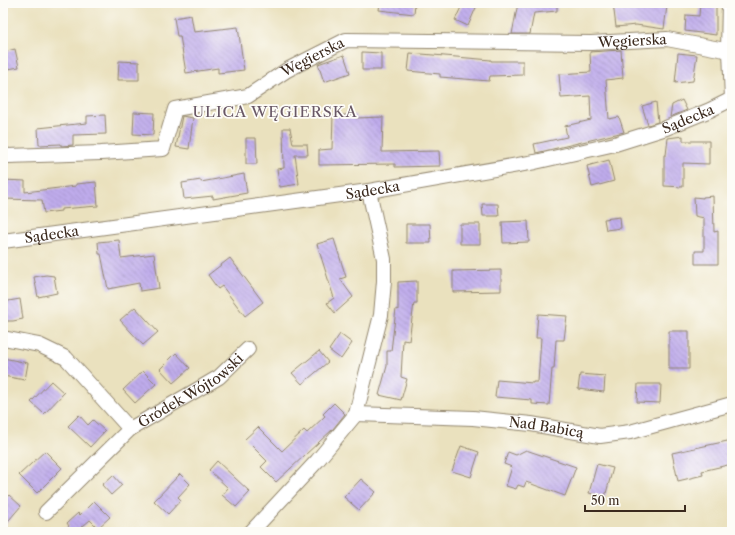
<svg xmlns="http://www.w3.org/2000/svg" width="735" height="535" viewBox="0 0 735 535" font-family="'Libre Caslon Text',serif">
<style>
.building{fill:url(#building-back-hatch)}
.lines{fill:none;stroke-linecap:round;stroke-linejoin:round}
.minor-casing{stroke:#92866e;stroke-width:16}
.tertiary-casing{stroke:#92866e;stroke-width:20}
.minor{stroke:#fff;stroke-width:14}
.tertiary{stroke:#fff;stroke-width:18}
.labels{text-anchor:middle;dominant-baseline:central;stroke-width:3.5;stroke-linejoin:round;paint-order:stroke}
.street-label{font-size:14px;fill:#3b2a1e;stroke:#fdfcf7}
.neighbourhood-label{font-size:15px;letter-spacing:1px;fill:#695866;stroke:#fdfcf7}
</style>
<defs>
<pattern id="building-back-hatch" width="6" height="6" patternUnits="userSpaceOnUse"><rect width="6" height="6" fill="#bfacec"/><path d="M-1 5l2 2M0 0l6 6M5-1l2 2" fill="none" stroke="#9c8cbf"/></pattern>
</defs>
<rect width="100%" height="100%" fill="#fdfcf7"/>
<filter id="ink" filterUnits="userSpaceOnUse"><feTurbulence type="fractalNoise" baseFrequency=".025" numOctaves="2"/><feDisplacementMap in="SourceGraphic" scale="8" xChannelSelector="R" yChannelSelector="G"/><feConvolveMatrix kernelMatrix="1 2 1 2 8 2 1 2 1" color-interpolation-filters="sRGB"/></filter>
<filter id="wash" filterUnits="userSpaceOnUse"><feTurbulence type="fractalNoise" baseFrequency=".012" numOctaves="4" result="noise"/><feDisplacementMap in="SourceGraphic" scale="16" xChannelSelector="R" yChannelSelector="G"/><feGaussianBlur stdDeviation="0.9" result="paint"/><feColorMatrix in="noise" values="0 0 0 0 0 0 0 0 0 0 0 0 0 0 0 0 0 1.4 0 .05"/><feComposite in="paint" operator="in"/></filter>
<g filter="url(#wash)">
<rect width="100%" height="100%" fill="#eae1be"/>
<g id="blocks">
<!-- building -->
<path class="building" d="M380,3h35l-1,11 -35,-4z
M463,3h15l-10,23 -13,-6z
M518,3h39v8l-23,2 -4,21h-18z
M613,3h30l24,3 -3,23 -28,-4 -20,2z
M700,3h16v32l-31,-4 1,-16 13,1z
M191,15l3,17 44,-5 6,43 -26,3v-5l-32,5 -6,-37h-3l-3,-18z
M15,49l4,18 -16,3v-18z
M621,50l2,28 -17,2 3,39 10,-2 5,15 -88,21 -2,-9 33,-7 -2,-11 26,-6 -1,-24 -29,2 -2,-24 32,-2 -1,-20z
M362,52l19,1v17h-19z
M410,53l81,7v1h32v14l-33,1 -1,5 -49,-4v-3l-32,-3z
M678,53l19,2 -4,26 -18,2z
M344,55l6,18 -26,9 -6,-18z
M119,61l20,1v18h-21z
M682,100l5,10 -17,7 2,-12z
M656,102l2,20 -10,3 -6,-19z
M134,112l20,1 -1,22 -20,-1z
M105,115l1,19 -33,1v10l-12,1v-2l-22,1 -1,-17 49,-5v-7z
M333,115h23v3l27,-1 -1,35 57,-1 1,15 -45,1v-3l-76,1v-15l13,-1z
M182,116l11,2 -4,31 -13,-2z
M283,128h7l3,16h14l1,11h-13l4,29 -19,3 -3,-18 7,-1z
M683,136v5h26v23l-26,-1v24l-19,-1v-31h2l2,-17z
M246,138h10l1,26h-11z
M609,160l5,21 -22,6 -5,-21z
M244,174l3,19 -34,6v-3l-29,3 -2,-16 19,-3v2z
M3,180l22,1v11l51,-6v-2l20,-2 2,24 -37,3v2l-17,2 -2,-13 -39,-1z
M713,196l1,36 4,-1v33h-23v-13h9v-33l-9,-2 -1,-19 9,1v-1z
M482,204h16l1,12h-16z
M620,217l1,11 -15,2 -2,-11z
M528,221l1,21 -26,1 -1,-21z
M406,224h24l1,19h-25z
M460,224h20v20h-20z
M334,239l12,38 -6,2 13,18 -18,16 -8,-10 7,-5 -17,-54z
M119,240l2,18 33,-4 5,34 -19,3 -1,-8 -31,6 -7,-35h-2l-1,-12z
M230,258l33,44 -18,14 -23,-30 -4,3 -10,-14z
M501,270v21l-48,1v-21z
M46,275l8,1 3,17 -19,4 -4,-20z
M417,281v22h-3l-5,38 -6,-1 -2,37 6,2 -6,21 -22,-5 8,-29v-15h4l5,-42 2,1v-28z
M20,299l3,20 -10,2h-10v-19z
M135,307l23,25 -15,13 -23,-25z
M538,314l29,2 -3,24h-8l-2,29h-2l-3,36 -17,-1v-4l-37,-3 2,-17 36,3v-1h5l3,-44h-5z
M669,331h20v38h-20z
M340,334l12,9 -11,16 -12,-9z
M319,351l9,11 -26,22 -10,-11z
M176,353l14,15 -17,15 -13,-14z
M3,358l25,5 -3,17 -22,-4z
M143,371l13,13 -21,19 -12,-13z
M580,374l25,2 -1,16 -26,-3z
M51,381l13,12 -20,21 -13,-12z
M638,384h23l-1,19 -23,-1z
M334,403l11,11 -12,15 -57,53 -15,-15 6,-6 -22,-22 13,-12 24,24 22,-21 3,3 18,-17 -2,-2z
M79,415l9,10 5,-5 12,11 -15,16 -22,-21z
M732,440v24l-30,7 1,4 -25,6 -6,-28z
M461,446l18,6 -8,25 -19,-6z
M526,450l50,17 -11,29 -39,-14 -2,5 -6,-2 -2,4 -10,-3 6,-19 -8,-3 4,-12 8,3z
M45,451l17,17 -25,25 -18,-18z
M217,461l33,31 -14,15 -14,-12 6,-7 -19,-18z
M597,464l16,4 -8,29 -16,-4z
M180,474l10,10 -12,13 3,3 -13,14 -14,-13z
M113,475l9,10 -11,10 -9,-10z
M361,479l15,13 -17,18 -15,-13z
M9,495l12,11 -18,21v-26z
M94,501l16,16 -12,11 -8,-8 -14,12h-13l6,-6 -2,-3 11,-10 2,2z"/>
</g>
</g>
<g filter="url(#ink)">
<use href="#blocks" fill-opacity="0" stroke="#92866e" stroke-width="1"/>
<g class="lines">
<!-- minor casing -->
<g class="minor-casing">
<g id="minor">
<path id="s1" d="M3,154l5,2 93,-3 62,-4 12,-40 73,-13 39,-26 59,-30 245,3 76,-4 63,12 2,48"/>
<path id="s2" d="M3,241l366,-50 166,-29 80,-18 51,-16 44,-18 22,-11"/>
<path d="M3,338l36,7 27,13 64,71"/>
<path id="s3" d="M356,414l117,4 58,6 69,12 30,-4 102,-28"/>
<path id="s4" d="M46,512l84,-83 89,-52 29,-28"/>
<path d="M251,532l66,-71 39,-47 25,-99 3,-34v-22l-15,-68"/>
</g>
</g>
<!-- tertiary casing -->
<g class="tertiary-casing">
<path id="tertiary" d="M731,3l-1,48 2,2"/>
</g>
<!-- minor -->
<use href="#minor" class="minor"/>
<!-- tertiary -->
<use href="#tertiary" class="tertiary"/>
</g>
</g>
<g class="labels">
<!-- street labels -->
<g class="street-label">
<text stroke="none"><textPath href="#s1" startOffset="676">Węgierska</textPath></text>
<text stroke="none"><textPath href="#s1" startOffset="352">Węgierska</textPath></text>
<text stroke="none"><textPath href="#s2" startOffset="697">Sądecka</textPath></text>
<text stroke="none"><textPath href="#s2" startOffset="373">Sądecka</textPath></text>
<text stroke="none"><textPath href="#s2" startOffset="49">Sądecka</textPath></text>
<text stroke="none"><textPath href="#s4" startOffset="190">Gródek Wójtowski</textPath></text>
<text stroke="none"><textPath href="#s3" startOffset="191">Nad Babicą</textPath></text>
</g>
<!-- neighbourhood labels -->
<g class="neighbourhood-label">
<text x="275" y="111">ULICA WĘGIERSKA</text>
</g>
</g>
<!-- margin -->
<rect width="735" height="535" fill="none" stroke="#fdfcf7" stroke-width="16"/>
<!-- scale -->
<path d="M585 505v6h100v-6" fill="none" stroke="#3b2a1e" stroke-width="2"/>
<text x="591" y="505" font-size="12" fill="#3b2a1e" stroke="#fdfcf7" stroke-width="3" paint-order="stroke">50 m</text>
</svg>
